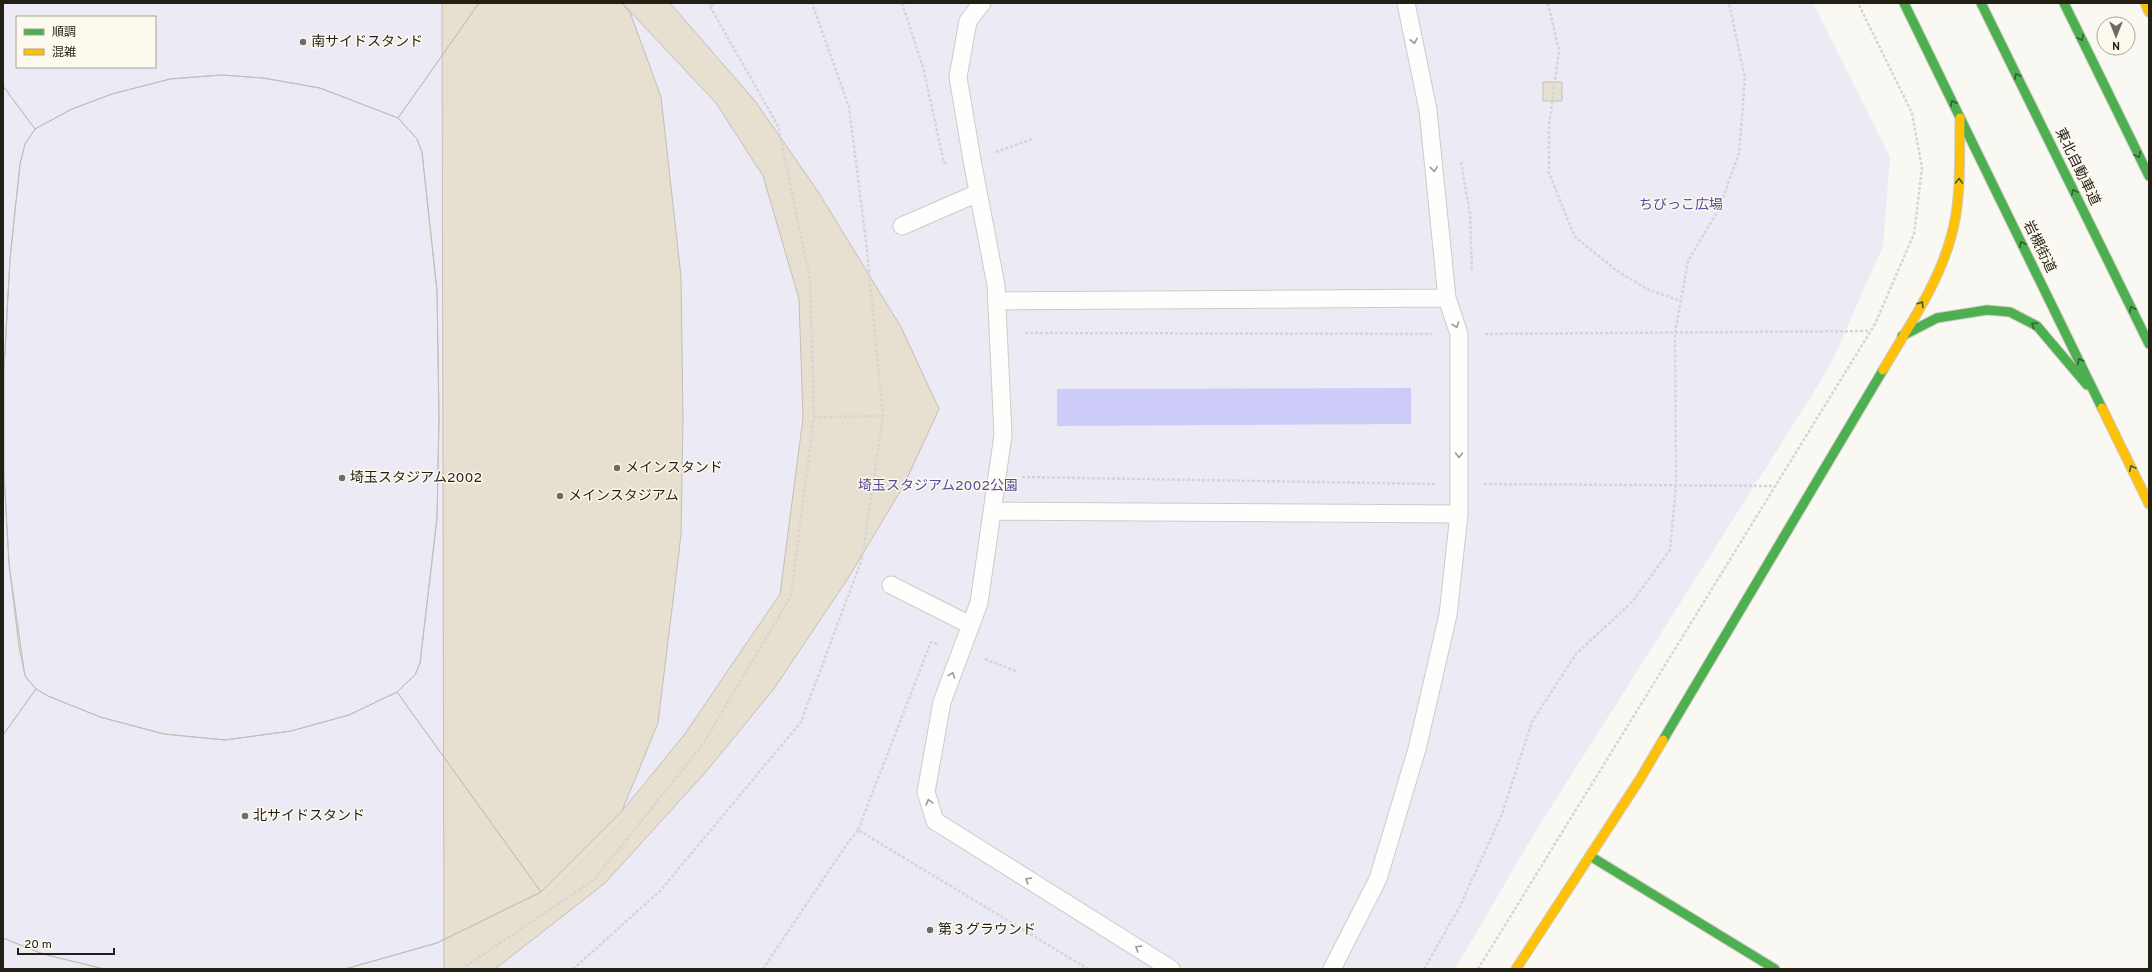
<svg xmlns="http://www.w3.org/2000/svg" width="2152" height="972" viewBox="0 0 2152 972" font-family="Overpass,'Noto Sans JP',sans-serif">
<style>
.green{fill:#ecebf5;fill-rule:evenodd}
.water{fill:#cdcbf8}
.building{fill:#e7e0d0;stroke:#c2bfb8;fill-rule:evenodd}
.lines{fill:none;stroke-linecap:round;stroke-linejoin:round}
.lane-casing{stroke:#cfcbc4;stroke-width:19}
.fast-casing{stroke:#cfcbc4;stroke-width:11}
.slow-casing{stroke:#cfcbc4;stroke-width:11}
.path{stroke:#d5d5d3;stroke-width:2.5;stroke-dasharray:3 2;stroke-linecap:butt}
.lane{stroke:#fefefd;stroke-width:17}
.fast{stroke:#4caf50;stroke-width:9}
.slow{stroke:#ffc107;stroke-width:9}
.oneway{stroke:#356030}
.oneway2{stroke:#9b9a95}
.poi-dot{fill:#6e6b62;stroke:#fef9ee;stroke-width:1.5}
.labels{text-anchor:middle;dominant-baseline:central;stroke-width:3;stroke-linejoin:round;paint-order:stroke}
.poi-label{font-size:14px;fill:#231f15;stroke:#fef9ee;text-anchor:start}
.street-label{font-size:14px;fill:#231f15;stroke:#fef9ee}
.park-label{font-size:14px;fill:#534a9a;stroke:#fef9ee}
</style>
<rect width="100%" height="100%" fill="#faf8f2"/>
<!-- green -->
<path class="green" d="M3,3h1810l77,154 -7,89 -54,122 -295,466 -79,135h-1452zM17,17h138v50h-138z"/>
<!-- water -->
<path class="water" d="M1411,388v36l-354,2v-37z"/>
<!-- building -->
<path class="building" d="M3,3h619l8,9 31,85 20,179 2,144 -2,115 -23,188 -36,88 -81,81 -104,51 -92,26h-241l-61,-15 -40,-16zM17,17h138v50h-138zM221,75l42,3 57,10 78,30 19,21 5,13 15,139 2,128 -2,99 -17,145 -5,12 -18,17 -48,23 -58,16 -66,9 -61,-6 -64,-17 -52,-21 -12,-7 -11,-13 -16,-112 -5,-90v-105l6,-110 10,-95 5,-20 10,-15 37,-20 40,-15 58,-15z
M3,3h476l-81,115 -78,-30 -57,-10 -42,-3 -51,4 -58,15 -40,15 -37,20 -32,-43zM17,17h138v50h-138z
M442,3h228l85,98 62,89 84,137 38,82 -35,76 -57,95 -74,110 -68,83 -100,110 -110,86h-51z
M479,3h143l94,100 47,73 36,123 4,119 -23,176 -96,141 -62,76 -81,81 -144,-200 18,-17 5,-12 17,-145 2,-99 -2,-128 -15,-139 -5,-13 -19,-21z
M1543,82h19v19h-19z
M3,86l32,43 -10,15 -5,20 -10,95 -6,110v105l5,90 10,83 6,29 11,13 -33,46z
M36,689l12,7 52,21 64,17 61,6 66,-9 58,-16 48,-23 144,200 -104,51 -92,26h-241l-61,-15 -40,-16v-203z"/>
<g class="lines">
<!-- lane casing -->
<g class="lane-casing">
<path id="lane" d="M982,3l-14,18 -10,56 14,83 24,125 7,150 -24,168 -37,99 -16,90 9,29 236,148
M902,226l76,-33
M997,301l450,-3
M992,511l467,3
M891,585l79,40
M1332,969l46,-90 39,-130 31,-134 11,-101v-180l-12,-36 -19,-188 -22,-107"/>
</g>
<!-- fast casing -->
<g class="fast-casing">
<path id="fast" d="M1904,3l198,405
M1981,3l168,341
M2064,3l85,173
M1902,336l35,-18 50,-8 23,2 27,14 50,59
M1663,740l220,-370
M1590,856l185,113"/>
</g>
<!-- slow casing -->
<g class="slow-casing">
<path id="slow" d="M2145,3l4,9
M1883,370c25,-43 55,-85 68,-133 11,-38 8,-80 9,-119
M2102,408l47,96
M1516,969l124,-190 23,-39"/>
</g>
<!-- path -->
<path class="path" d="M902,3l21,64 21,96 3,-1
M1548,3l11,48 -10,75v47l26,64 41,33 31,19 34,12
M711,6l4,-3
M996,152l36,-13
M1461,162l9,52 2,58
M1025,333l407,1
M1485,334l385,-3
M814,417l69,-1
M1022,477l413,7
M1484,484l291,2
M985,659l33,13
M858,830l73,-188 6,2
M462,969l133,-90 108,-135 88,-148 23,-179 -4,-137 -32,-154 -70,-123
M573,969l87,-78 141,-169 61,-163 21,-143 -17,-175 -17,-134 -37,-104
M763,969l84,-125 11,-14 230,139
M1424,969l36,-63 42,-92 30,-92 44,-68 56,-52 38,-52 6,-65 -1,-152 13,-72 31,-52 20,-56 6,-75 -16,-75
M1478,969l397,-645 39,-90 8,-66 -10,-55 -54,-110"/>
<!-- lane -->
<use href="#lane" class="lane"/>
<!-- fast -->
<use href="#fast" class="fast"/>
<!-- slow -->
<use href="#slow" class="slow"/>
</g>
<!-- one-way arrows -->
<defs><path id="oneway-chevron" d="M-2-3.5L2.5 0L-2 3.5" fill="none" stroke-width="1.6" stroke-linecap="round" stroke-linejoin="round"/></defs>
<g class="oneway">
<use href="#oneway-chevron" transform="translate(2081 38) rotate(64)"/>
<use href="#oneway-chevron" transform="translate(2017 76) rotate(-116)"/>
<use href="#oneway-chevron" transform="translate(1953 103) rotate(-116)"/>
<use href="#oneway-chevron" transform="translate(2138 155) rotate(64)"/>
<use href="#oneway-chevron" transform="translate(1959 181) rotate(-89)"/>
<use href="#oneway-chevron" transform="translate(2074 192) rotate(-116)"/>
<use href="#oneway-chevron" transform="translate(2022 244) rotate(-116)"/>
<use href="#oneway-chevron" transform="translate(1921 304) rotate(-58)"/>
<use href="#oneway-chevron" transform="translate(2132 309) rotate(-116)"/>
<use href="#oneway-chevron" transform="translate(2034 325) rotate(-145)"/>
<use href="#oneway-chevron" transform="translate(2080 361) rotate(-116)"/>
<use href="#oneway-chevron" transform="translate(2132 468) rotate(-116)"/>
</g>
<g class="oneway2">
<use href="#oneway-chevron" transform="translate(1414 41) rotate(78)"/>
<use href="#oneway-chevron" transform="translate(1434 169) rotate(84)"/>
<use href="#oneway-chevron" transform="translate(1456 325) rotate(71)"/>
<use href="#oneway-chevron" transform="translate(1459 455) rotate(90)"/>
<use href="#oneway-chevron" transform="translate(952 675) rotate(-70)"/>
<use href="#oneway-chevron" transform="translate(929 802) rotate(-106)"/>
<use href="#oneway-chevron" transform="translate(1028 880) rotate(-148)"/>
<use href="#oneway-chevron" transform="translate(1138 948) rotate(-148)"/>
</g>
<!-- markers -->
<g class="poi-dot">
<circle cx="303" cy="42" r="4"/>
<circle cx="617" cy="468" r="4"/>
<circle cx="342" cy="478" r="4"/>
<circle cx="560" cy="496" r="4"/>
<circle cx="245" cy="816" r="4"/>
<circle cx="930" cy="930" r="4"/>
</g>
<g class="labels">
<!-- poi labels -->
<g class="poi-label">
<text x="311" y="42">南サイドスタンド</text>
<text x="625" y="468">メインスタンド</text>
<text x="350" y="478">埼玉スタジアム2002</text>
<text x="568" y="496">メインスタジアム</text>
<text x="253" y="816">北サイドスタンド</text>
<text x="938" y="930">第３グラウンド</text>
</g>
<!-- street labels -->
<g class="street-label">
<text transform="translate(2077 167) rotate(64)">東北自動車道</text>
<text transform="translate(2039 247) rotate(64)">岩槻街道</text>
</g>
<!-- park labels -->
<g class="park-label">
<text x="1681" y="205">ちびっこ広場</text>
<text x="938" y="486">埼玉スタジアム2002公園</text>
</g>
</g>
<!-- border -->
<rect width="2152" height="972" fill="none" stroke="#231f15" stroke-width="8"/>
<!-- legend -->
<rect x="16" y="16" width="140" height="52" fill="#fef9ee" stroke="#a6a297"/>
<rect x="24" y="29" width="20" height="6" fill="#4caf50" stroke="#a6a297"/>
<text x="52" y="36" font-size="12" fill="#231f15">順調</text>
<rect x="24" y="49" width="20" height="6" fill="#ffc107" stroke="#a6a297"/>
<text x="52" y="56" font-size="12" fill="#231f15">混雑</text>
<!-- north arrow -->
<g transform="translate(2116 36) rotate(180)"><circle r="19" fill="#fef9ee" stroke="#a6a297"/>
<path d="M0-3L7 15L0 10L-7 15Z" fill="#6e6b62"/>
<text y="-6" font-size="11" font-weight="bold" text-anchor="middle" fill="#231f15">N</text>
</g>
<!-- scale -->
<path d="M18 948v6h96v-6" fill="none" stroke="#231f15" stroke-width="2"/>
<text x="24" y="948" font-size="12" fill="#231f15" stroke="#fef9ee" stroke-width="3" paint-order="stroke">20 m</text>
</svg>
